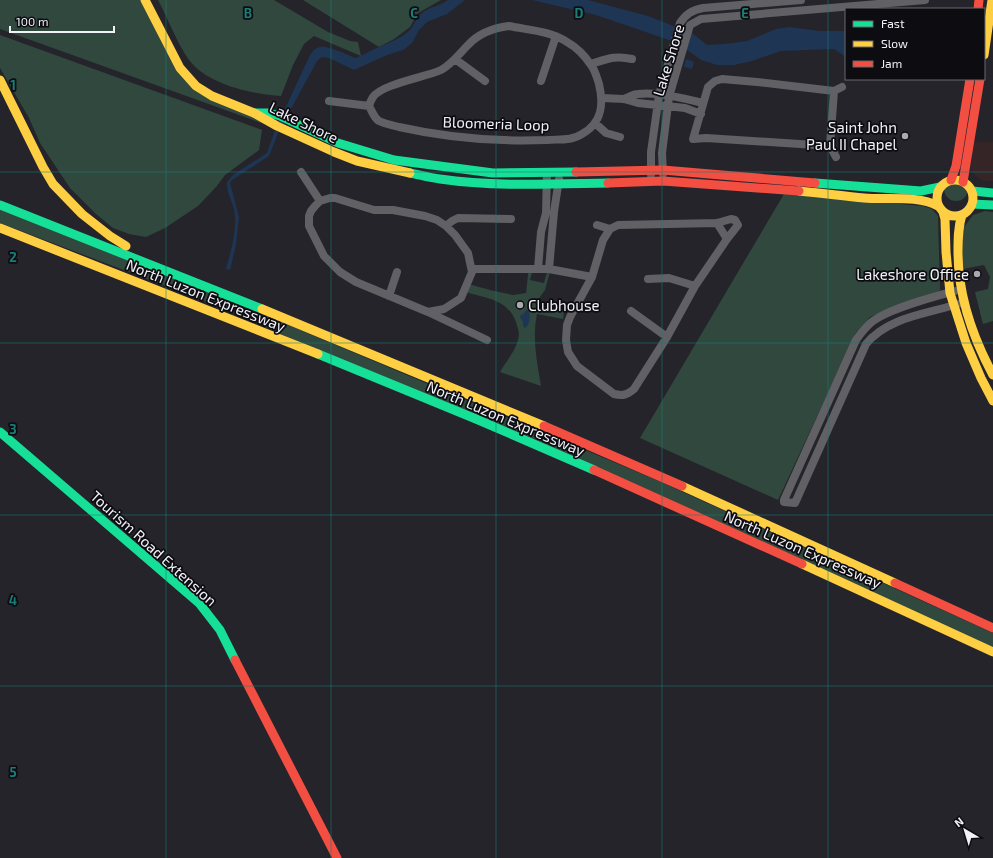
<svg xmlns="http://www.w3.org/2000/svg" width="993" height="858" viewBox="0 0 993 858" font-family="'Exo 2',sans-serif">
<style>
.commercial{fill:#352526}
.green{fill:#30483e}
.water{fill:#1e3553}
.lines{fill:none;stroke-linecap:round;stroke-linejoin:round}
.street{stroke:#606065;stroke-width:8}
.fast{stroke:#16e098;stroke-width:9}
.slow{stroke:#ffcf43;stroke-width:9}
.jam{stroke:#f24e42;stroke-width:9}
.grid{fill:none;stroke:#1a7c75;stroke-width:1;stroke-opacity:0.55}
.poi-dot{fill:#aaa9b0;stroke:#0d0c11;stroke-width:1.5}
.labels{text-anchor:middle;dominant-baseline:central;stroke-width:3.5;stroke-linejoin:round;paint-order:stroke}
.street-label{font-size:15px;fill:#f1f1f8;stroke:#0d0c11}
.poi-label{font-size:15px;fill:#f1f1f8;stroke:#0d0c11;text-anchor:end}
.grid-label{font-size:13px;text-anchor:middle;font-weight:bold;fill:#1a7c75;stroke:#0d0c11;stroke-width:3.5;stroke-linejoin:round;paint-order:stroke}
</style>
<rect width="100%" height="100%" fill="#25242a"/>
<!-- commercial -->
<path class="commercial" d="M974,142h19v39h-10l-8,-5 -4,-7z"/>
<!-- green -->
<path class="green" d="M0,0h141l46,80 77,44 -264,-95z
M158,0h116l54,32 22,9 8,1 3,14 -47,-20 -10,8 -11,21 -12,31c-29,-2 -73,-11 -92,-36 -12,-17 -21,-41 -31,-60z
M303,0h138l-23,13 -8,14 -16,12 -15,8z
M0,35l262,95 -3,20 -34,25 -9,12 -18,19 -33,22 -19,9 -17,-3 -16,-6 -17,-14 -26,-26 -30,-45 -11,-25 -29,-50z
M944 189a12 12 0 1 1 24 0a12 12 0 1 1-24 0Z
M784,194l139,12 9,3 6,7 2,75 -70,26 -14,16 -78,167 -138,-62z
M0,209l227,90 2,8 -3,2 -226,-86z
M985,211l8,1v109l-10,3 -8,-32 13,-3 2,-12 -6,-12 -21,4 -1,-39 11,-15z
M529,266l4,3 -3,11 14,3 3,-11 4,-4 -6,22 -10,14 29,8 -1,7 -26,-5c-5,24 0,48 4,72l-41,-14c6,-10 15,-21 18,-32 2,-7 0,-11 -2,-18 -9,-23 -28,-23 -50,-30l2,-8 26,7 19,4 13,-2z
M267,316l394,166 332,151v15l-728,-321 -3,-4 1,-4z"/>
<!-- water -->
<path class="water" d="M448,0h17l-18,14 -20,8 -8,8 -7,13 -9,7 -16,5 -33,15 -25,-12 -7,-1 -5,4 -38,70 -10,25 -37,24 -2,3 9,34 -3,28 -6,25 -4,-1c5,-19 12,-40 8,-60 -2,-9 -8,-17 -7,-27l6,-7 34,-22 8,-23 35,-75c3,-4 5,-7 10,-8 6,-2 29,8 35,11 8,-2 14,-7 22,-10 12,-6 24,-9 33,-18 4,-5 6,-11 11,-16 7,-7 19,-8 27,-14z
M532,0h56l60,16 23,9 21,8 15,12 18,-1 22,-3 29,-12 13,-2 31,4h26v26l-12,-8 -53,2 -29,10 -18,4h-17l-16,-5 -11,-8 -21,-12 -73,-25z
M686,59l8,3 -2,7 -8,-2z
M528,310c3,5 2,15 -3,18l-2,-2v-4l-3,-5 1,-2 3,-1 1,-3z"/>
<g class="lines">
<!-- street -->
<path class="street" d="M509,26c19,4 42,5 58,16 9,5 18,14 24,23 4,5 6,13 8,19 5,21 3,39 -17,50 -10,7 -23,5 -35,6 -50,2 -99,-2 -148,-13 -6,-2 -14,-3 -20,-6 -5,-3 -7,-10 -10,-15 1,-3 2,-6 4,-9 9,-13 53,-20 68,-27 11,-6 18,-16 27,-25 11,-12 25,-17 41,-19z
M455,59l30,22
M591,64c16,-5 24,-9 41,-5
M541,81l15,-45
M834,91l-4,55 -124,-8 -13,1 15,-52 7,-6 7,-2 35,3 77,9 8,-4
M602,98l22,1 14,4 47,5 16,6
M624,99c5,-2 9,-5 14,-5 21,-2 45,4 65,9
M329,101l40,5
M595,123l11,10 14,4
M830,146l6,11
M301,172l19,29
M663,174l-1,-21 7,-56 21,-72 11,-6 224,-19
M651,175v-23l8,-57 21,-72c6,-9 12,-13 23,-15l98,-8
M330,198h5l39,12h19l32,6 12,4 9,6 9,9 13,18 4,19 -11,26 -17,11 -16,3 -72,-30 -16,-10 -16,-16 -15,-30v-10l2,-5 4,-5 5,-5z
M731,219l4,1 3,5 -11,14 -32,47 -28,51 -33,52c-7,6 -11,7 -20,5l-37,-28 -9,-14 -2,-12 1,-15 3,-8 22,-40 11,-37 7,-11 8,-4 99,-2z
M717,223l10,16
M597,225l13,4
M446,226l6,-5 6,-3 53,1
M472,269h77l43,8
M538,269l3,-37 5,-19 1,-41
M549,269l5,-57 5,-33
M648,279l21,-1 26,8
M955,291c-22,6 -64,17 -82,30 -7,5 -12,12 -17,19l-72,160v2l11,1 71,-159c22,-27 61,-30 92,-40
M389,296l8,-24
M631,311l36,26
M428,312l59,28"/>
<!-- fast -->
<path class="fast" d="M254,113h15l11,3 58,27 56,17 99,13 83,-1
M410,173c10,2 20,5 30,6 54,8 113,5 168,4
M815,183l106,8 19,-4
M972,191l21,2
M972,204l21,1
M0,205l262,104
M318,354l158,65 118,51
M0,432l199,171 21,27 15,30"/>
<!-- slow -->
<path class="slow" d="M145,0l35,68 16,18 16,10 42,17 23,13 57,26 23,9 53,12
M984,55l8,-55
M0,80l43,87 10,17 29,30 28,22 16,10
M937 198a18 18 0 1 1 36 0a18 18 0 1 1-36 0Z
M799,191c22,2 44,5 65,7 23,2 54,-3 74,8
M943,212l2,7 1,33 4,41 16,50 15,35 12,23
M962,215c-4,12 -4,24 -4,37 0,44 14,84 35,123
M0,228l318,126
M262,309l282,117
M682,486l213,97
M802,564l191,88"/>
<!-- jam -->
<path class="jam" d="M978,9l1,-9
M576,172l87,-2 152,13
M951,180l5,-14 14,-87
M963,182l17,-103
M608,183l55,-2 136,10
M544,426l138,60
M594,470l208,94
M895,583l98,45
M235,660l102,198"/>
</g>
<!-- grid -->
<path class="grid" d="M166,0v858M331,0v858M496,0v858M662,0v858M828,0v858M0,172h993M0,343h993M0,515h993M0,686h993"/>
<!-- markers -->
<g class="poi-dot">
<circle cx="905" cy="136" r="4"/>
<circle cx="977" cy="274" r="4"/>
<circle cx="520" cy="305" r="4"/>
</g>
<g class="labels">
<!-- street labels -->
<g class="street-label">
<text transform="translate(668 60) rotate(-73)">Lake Shore</text>
<text transform="translate(304 122) rotate(26)">Lake Shore</text>
<text transform="translate(496 123) rotate(2)">Bloomeria Loop</text>
<text transform="translate(206 295) rotate(22)">North Luzon Expressway</text>
<text transform="translate(506 418) rotate(23)">North Luzon Expressway</text>
<text transform="translate(154 548) rotate(42)">Tourism Road Extension</text>
<text transform="translate(803 549) rotate(24)">North Luzon Expressway</text>
</g>
<!-- poi labels -->
<g class="poi-label">
<text x="897" y="127">Saint John<tspan x="897" dy="17">Paul II Chapel</tspan></text>
<text x="969" y="274">Lakeshore Office</text>
<text x="528" y="305" text-anchor="start">Clubhouse</text>
</g>
</g>
<g class="grid-label">
<text x="248" y="18">B</text>
<text x="414" y="18">C</text>
<text x="579" y="18">D</text>
<text x="745" y="18">E</text>
<text x="13" y="90">1</text>
<text x="13" y="262">2</text>
<text x="13" y="434">3</text>
<text x="13" y="605">4</text>
<text x="13" y="777">5</text>
</g>
<!-- legend -->
<rect x="845" y="8" width="140" height="72" fill="#0d0c11" stroke="#68686d"/>
<rect x="853" y="21" width="20" height="6" fill="#16e098" stroke="#68686d"/>
<text x="881" y="28" font-size="12" fill="#f1f1f8">Fast</text>
<rect x="853" y="41" width="20" height="6" fill="#ffcf43" stroke="#68686d"/>
<text x="881" y="48" font-size="12" fill="#f1f1f8">Slow</text>
<rect x="853" y="61" width="20" height="6" fill="#f24e42" stroke="#68686d"/>
<text x="881" y="68" font-size="12" fill="#f1f1f8">Jam</text>
<!-- north arrow -->
<g transform="translate(965 830) rotate(322)" stroke="#0d0c11" stroke-width="3" paint-order="stroke">
<path d="M0-3L7 15L0 10L-7 15Z" fill="#f1f1f8"/>
<text y="-6" font-size="11" font-weight="bold" text-anchor="middle" fill="#f1f1f8">N</text>
</g>
<!-- scale -->
<path d="M10 26v6h104v-6" fill="none" stroke="#f1f1f8" stroke-width="2"/>
<text x="16" y="26" font-size="12" fill="#f1f1f8" stroke="#0d0c11" stroke-width="3" paint-order="stroke">100 m</text>
</svg>
